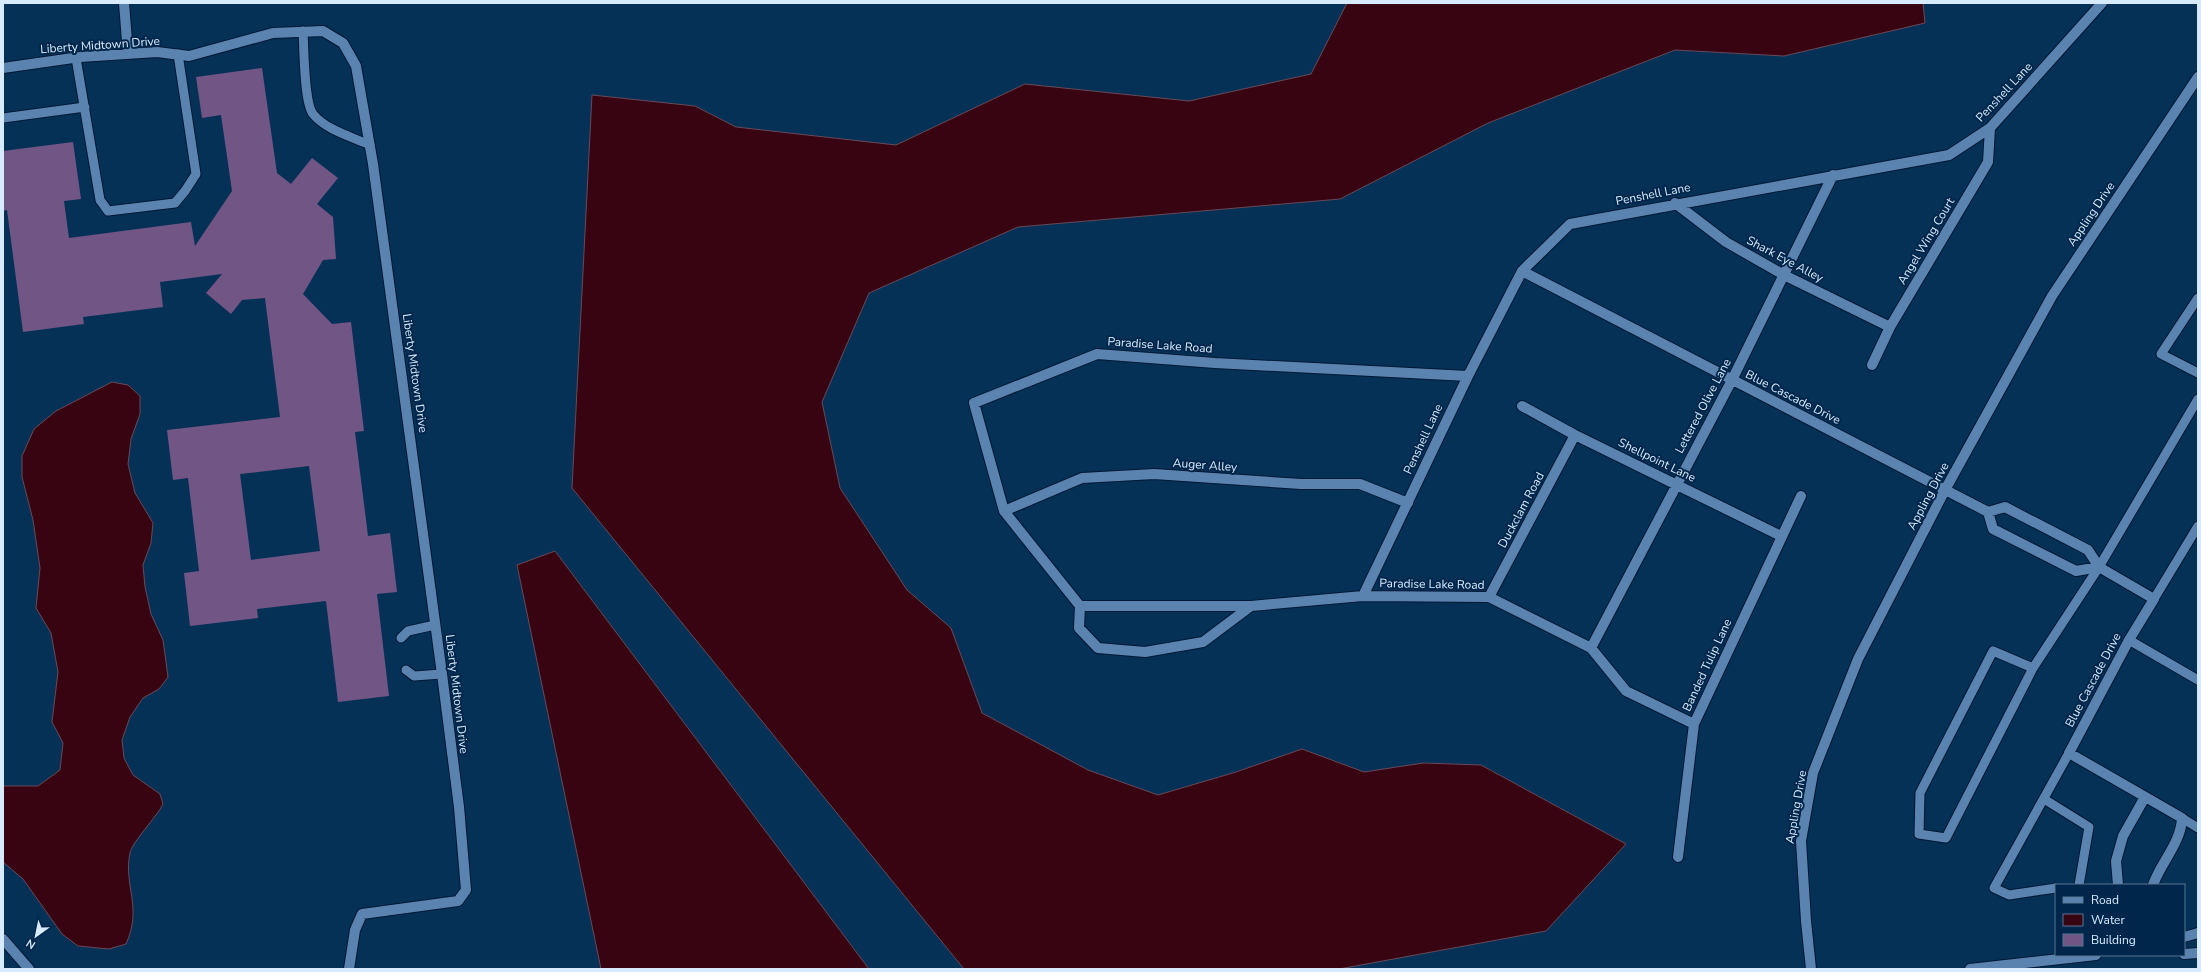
<svg xmlns="http://www.w3.org/2000/svg" width="2201" height="972" viewBox="0 0 2201 972" font-family="'Nunito Sans',sans-serif">
<style>
.water{fill:#380412;stroke:#684958}
.building{fill:#715585;fill-rule:evenodd}
.lines{fill:none;stroke-linecap:round;stroke-linejoin:round}
.service-casing{stroke:#001834;stroke-width:11}
.minor-casing{stroke:#001834;stroke-width:12}
.tertiary-casing{stroke:#001834;stroke-width:12}
.service{stroke:#5a83af;stroke-width:9}
.minor{stroke:#5a83af;stroke-width:10}
.tertiary{stroke:#5a83af;stroke-width:10}
.labels{text-anchor:middle;dominant-baseline:central;stroke-width:4;stroke-linejoin:round;paint-order:stroke}
.street-label{font-size:12px;fill:#d8eafd;stroke:#00274b}
</style>
<rect width="100%" height="100%" fill="#063157"/>
<!-- water -->
<path class="water" d="M1347,3h576l2,20 -141,33 -109,-6 -187,73 -148,76 -322,28 -149,66 -47,109 18,86 67,102 44,38 31,85 106,57 70,25 78,-23 66,-23 62,23 59,-9 58,2 145,79 -80,87 -207,38h-375l-392,-481 20,-393 103,11 41,21 160,18 129,-61 164,17 122,-27z
M112,382l16,3 12,11v18l-9,25 -3,25 7,29 18,30 -2,20 -8,22 2,22 6,27 12,26 5,37 -9,12 -16,9 -13,19 -8,23 2,18 9,17 27,19 3,10c-7,14 -31,38 -33,49 -7,32 13,54 -4,91l-17,5 -31,-3 -16,-12 -39,-55 -20,-17v-76h35l22,-16 3,-27 -11,-21 6,-50 -7,-39 -15,-25 4,-40 -7,-48 -11,-43v-21l12,-27 22,-18z
M555,551l314,418h-268l-84,-404z"/>
<!-- building -->
<path class="building" d="M262,68l15,105 14,11 21,-26 26,20 -21,26 16,13 3,42 -13,1 -20,34 29,30 19,-2 13,109 -9,1 13,104 22,-3 7,59 -20,2 12,102 -51,6 -12,-101 -69,8 1,9 -68,8 -6,-53 15,-2 -11,-93 -15,2 -6,-50 113,-13 -15,-119 -23,2 -11,14 -25,-21 16,-19 -62,8 3,25 -80,10 1,7 -61,8 -16,-122 -4,1v-60l70,-9 8,57 -17,2 5,37 122,-16 4,24 37,-55 -11,-76 -19,3 -6,-41zM309,466l11,85 -69,9 -11,-86z"/>
<g class="lines">
<!-- service casing -->
<g class="service-casing">
<path id="service" d="M303,31c1,17 1,72 10,83 13,16 39,23 57,31
M76,58l24,142 8,11 67,-8 10,-12 11,-17 -18,-120
M3,118l82,-11
M2198,298l-37,56 37,19
M2154,599l44,-73
M401,638l7,-7 27,-6
M2129,640l69,40
M2033,668l-40,-17 -73,142 -1,41 27,4 87,-170 66,-101 99,-168
M406,670l8,6 28,-2
M2044,799l45,28 -10,58
M2182,818l16,10
M2056,888l-47,7 -15,-7 75,-135"/>
</g>
<!-- minor casing -->
<g class="minor-casing">
<path id="minor" d="M124,3l4,51
M3,68l77,-11 77,-5 32,4 84,-23 50,-2 20,12 13,23 17,98 69,510 17,133 7,83 -8,11 -96,13 -7,16 -6,39
M1675,203l51,39 58,33 106,52
M1522,271l466,241 17,-5 83,43 11,17 55,32 -25,41 -60,113 113,65c-1,25 -21,44 -29,67
M1872,365l18,-38 98,-165 2,-34
M1468,376l-253,-13 -118,-9 -123,49 30,108 76,95h171l112,-10 126,1 102,51 35,43 68,33
M1522,406l53,29 206,101
M1004,511l78,-33 72,-4 147,10h59l48,19
M1988,512l5,17 83,42 23,-4
M1363,596l105,-220 54,-105 48,-47 379,-69 41,-27 112,-125
M1489,597l86,-162
M1080,606l-1,22 19,20 47,4 58,-10 48,-36
M1591,648l141,-268 101,-205
M1678,857l16,-133 107,-228
M2118,885l-2,-24 7,-25 22,-39
M3,939l26,30
M1811,969l-5,-48 -5,-80 12,-68 45,-114 87,-169 107,-194 146,-219"/>
</g>
<!-- tertiary casing -->
<g class="tertiary-casing">
<path id="tertiary" d="M2184,937l14,-4
M2184,954l14,-1
M1970,969l126,-14"/>
</g>
<!-- service -->
<use href="#service" class="service"/>
<!-- minor -->
<use href="#minor" class="minor"/>
<!-- tertiary -->
<use href="#tertiary" class="tertiary"/>
</g>
<g class="labels">
<!-- street labels -->
<g class="street-label">
<text transform="translate(100 45) rotate(-4)">Liberty Midtown Drive</text>
<text transform="translate(2004 92) rotate(-47)">Penshell Lane</text>
<text transform="translate(1653 194) rotate(-11)">Penshell Lane</text>
<text transform="translate(2091 214) rotate(-56)">Appling Drive</text>
<text transform="translate(1926 241) rotate(-59)">Angel Wing Court</text>
<text transform="translate(1785 259) rotate(28)">Shark Eye Alley</text>
<text transform="translate(1160 345) rotate(4)">Paradise Lake Road</text>
<text transform="translate(415 373) rotate(82)">Liberty Midtown Drive</text>
<text transform="translate(1793 397) rotate(27)">Blue Cascade Drive</text>
<text transform="translate(1703 406) rotate(-62)">Lettered Olive Lane</text>
<text transform="translate(1423 439) rotate(-65)">Penshell Lane</text>
<text transform="translate(1657 460) rotate(26)">Shellpoint Lane</text>
<text transform="translate(1205 465) rotate(4)">Auger Alley</text>
<text transform="translate(1928 496) rotate(-62)">Appling Drive</text>
<text transform="translate(1521 510) rotate(-62)">Duckclam Road</text>
<text transform="translate(1432 584) rotate(1)">Paradise Lake Road</text>
<text transform="translate(1707 665) rotate(-65)">Banded Tulip Lane</text>
<text transform="translate(2093 680) rotate(-62)">Blue Cascade Drive</text>
<text transform="translate(457 694) rotate(83)">Liberty Midtown Drive</text>
<text transform="translate(1796 807) rotate(-80)">Appling Drive</text>
</g>
</g>
<!-- border -->
<rect width="2201" height="972" fill="none" stroke="#d8eafd" stroke-width="8"/>
<!-- legend -->
<rect x="2055" y="884" width="130" height="72" fill="#00274b" stroke="#567592"/>
<rect x="2063" y="897" width="20" height="6" fill="#5a83af" stroke="#567592"/>
<text x="2091" y="904" font-size="12" fill="#d8eafd">Road</text>
<rect x="2063" y="914" width="20" height="12" fill="#380412" stroke="#567592"/>
<text x="2091" y="924" font-size="12" fill="#d8eafd">Water</text>
<rect x="2063" y="934" width="20" height="12" fill="#715585" stroke="#567592"/>
<text x="2091" y="944" font-size="12" fill="#d8eafd">Building</text>
<!-- north arrow -->
<g transform="translate(36 936) rotate(213)" stroke="#00274b" stroke-width="3" paint-order="stroke">
<path d="M0-3L7 15L0 10L-7 15Z" fill="#d8eafd"/>
<text y="-6" font-size="11" font-weight="bold" text-anchor="middle" fill="#d8eafd">N</text>
</g>
</svg>
